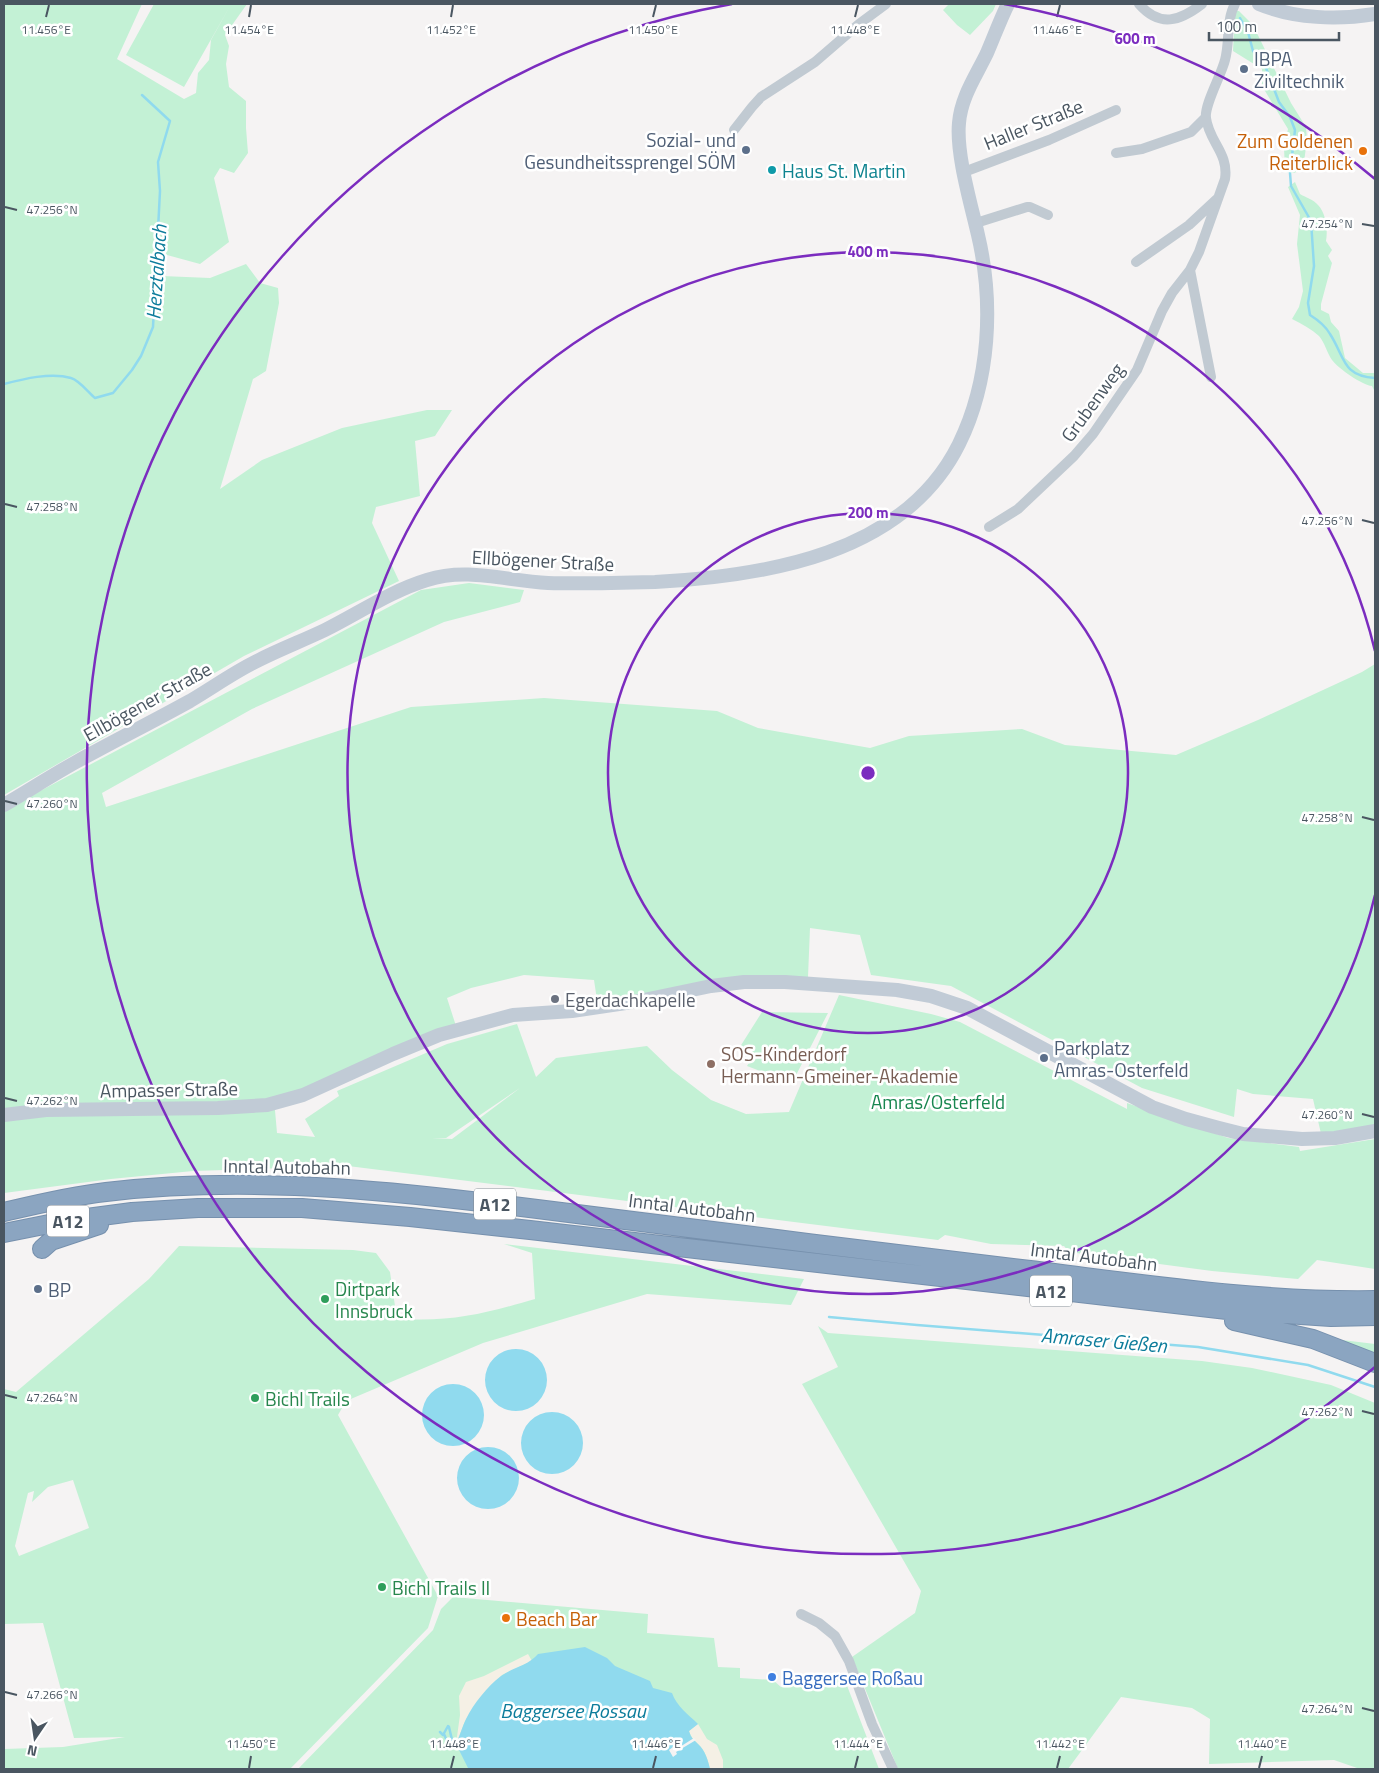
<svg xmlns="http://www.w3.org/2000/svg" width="1379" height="1773" viewBox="0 0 1379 1773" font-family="'Titillium Web',sans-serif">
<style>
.green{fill:#c3f1d5;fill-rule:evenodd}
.sand{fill:#f5f0e5}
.water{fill:#90daee}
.pier{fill:#f5f3f3}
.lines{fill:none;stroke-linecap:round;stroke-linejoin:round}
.stream{stroke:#90daee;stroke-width:2.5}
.motorway-casing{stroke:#7690ad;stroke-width:20}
.minor{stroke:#c1cad2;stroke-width:10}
.secondary{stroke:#c1cbd6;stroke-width:14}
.motorway{stroke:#8ba5c1;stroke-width:18}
.ticks{fill:none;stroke:#4a5661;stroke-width:2}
.ring{fill:none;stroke:#7b2cbf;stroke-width:2.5}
.service-dot{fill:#5c6f8a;stroke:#fff;stroke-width:2}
.food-dot{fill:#e8710a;stroke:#fff;stroke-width:2}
.culture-dot{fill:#0f9aa8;stroke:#fff;stroke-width:2}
.worship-dot{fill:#6b7280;stroke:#fff;stroke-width:2}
.education-dot{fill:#8d6e63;stroke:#fff;stroke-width:2}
.leisure-dot{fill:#2e9e5b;stroke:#fff;stroke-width:2}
.shop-dot{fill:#3f7fe0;stroke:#fff;stroke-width:2}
.labels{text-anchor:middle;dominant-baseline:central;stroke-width:5;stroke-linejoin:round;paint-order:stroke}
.shield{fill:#fff;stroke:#808990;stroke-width:1}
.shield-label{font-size:18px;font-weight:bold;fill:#4a5661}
.service-label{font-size:19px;fill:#4e5e75;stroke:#fff;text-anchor:start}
.street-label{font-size:19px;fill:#4a5661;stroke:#fff}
.food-label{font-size:19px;fill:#c56008;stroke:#fff;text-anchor:end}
.culture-label{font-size:19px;fill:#0d838f;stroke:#fff;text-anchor:start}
.worship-label{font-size:19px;fill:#5b616d;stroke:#fff;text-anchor:start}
.education-label{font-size:19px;fill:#785e54;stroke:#fff;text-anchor:start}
.park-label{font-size:19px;fill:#17864f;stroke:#fff}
.leisure-label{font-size:19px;fill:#27864d;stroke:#fff;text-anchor:start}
.shop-label{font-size:19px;fill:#366cbe;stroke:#fff;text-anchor:start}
.water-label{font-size:20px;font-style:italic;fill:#0c7c9b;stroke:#fff}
.ticks-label{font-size:12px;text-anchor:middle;fill:#4a5661;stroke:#fff;stroke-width:5;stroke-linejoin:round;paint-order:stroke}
.centre{fill:#7b2cbf;stroke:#fff;stroke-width:2.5}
.ring-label{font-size:15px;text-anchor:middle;font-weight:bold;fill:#7b2cbf;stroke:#fff;stroke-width:5;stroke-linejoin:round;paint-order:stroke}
</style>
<rect width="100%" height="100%" fill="#f5f3f3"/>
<!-- green -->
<path class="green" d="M4,4h138l-25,55 67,40 12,-6 2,-20 11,-13 2,-20 19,-34 -46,81 -58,-32 28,-51h93l-22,31 4,11 -3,18 3,23 17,14v27l2,25 -14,20 -14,-5 -6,10 15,64 -29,22 -33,-9 -5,21 48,2 36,-14 14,19 18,5 1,15 -13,68 -13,8 -33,110 42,-29 80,-32 85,-18h25l-17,26 -20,5 5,55 -44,11 -4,16 27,58 -155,75 -240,139z
M949,4h47l-3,7 -23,24 -13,-10 -14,-15z
M1235,11h4l14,14 38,78 15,24 1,13 -3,22 -2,7 -8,4 -9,-1 -1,-25 4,-18 -26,-43v-17l-29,-18z
M1295,182l5,12c5,3 14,6 18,11 8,8 10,25 8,36l6,9 -4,6 4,7 -11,41v6l8,4 2,8 8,9 6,27 18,15h12v19l-3,-6c-10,-1 -33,-17 -40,-26 -5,-7 -7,-17 -13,-24 -8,-7 -17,-12 -27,-17l7,-12 4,-16 -6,-47 3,-29 -12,-28z
M469,583l55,7 -4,12 -76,20 -192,87 -150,84 4,14 305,-100 133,-9 173,13 41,17 112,20 39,-12 113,-7 43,16 111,10 82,-35 104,-48 13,-8v465l-53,9 -9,-39 -60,-5 -16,-5 -3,28 -92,-29 -191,-102 -80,-11 -11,-40 -50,-7 -2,49 -166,19h-19l-26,4 -3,-20 -70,-5 -53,13 -24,10 9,28 -130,54 -52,19 3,34 38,4 -10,-18 34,-23 -2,-5 110,-47 70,-20 19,53 20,-19 91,-12 25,24 39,30 35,14 43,-2 50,-117 92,19 29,8 167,87v-6l101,35 71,9 1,4 75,-12v130l-58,-9 -19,19 -86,-8 -143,-19 -5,-6 -73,-2 -46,-9 -7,5 -590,-74 -155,5 -82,8 -107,14v-381l36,-21 381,-201zM520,1088l-68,51 -20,-1h14z
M762,1012l66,1 -36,70 -45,-17 6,-10 -15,-6z
M504,1244l300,35 -13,26 -144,-11 -164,49 -137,58 -8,14 100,181 -10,32 -138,141h-286v-20l59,-2 62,-10 -51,1 -31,-115 -39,1v-235l12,3 133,-113 30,-33 174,4 23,3 14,19 5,34 7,13c51,3 85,-6 133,-20l-3,-46zM73,1480l16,48 -70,28 -4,-10 13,-53 6,-2 -2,11 16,-15z
M818,1326l10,7 374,28 50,7 79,17 44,18v366h-15l-26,-9 -125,4 1,-45 -18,-11 -71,-11 -53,72h-170l-46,-112 63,-44 6,-22 -119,-207 36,-17z
M1342,1340l33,4v12z
M453,1597l195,17 -1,19 67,5 4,29 22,1v10l33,2 8,7 14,-10 41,1 10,5 33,86h-581l135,-139 8,-21z"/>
<!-- sand -->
<path class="sand" d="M528,1654l4,7 -30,14 -37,46 -9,23 4,-29 -1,-19 7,-14 18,-6z
M698,1724l9,15 10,6 6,15v9h-13c-2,-9 -5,-19 -12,-25 -5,-5 -7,-7 -9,-13z"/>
<!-- water -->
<path class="water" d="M485 1380a31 31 0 1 1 62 0a31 31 0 1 1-62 0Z
M422 1415a31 31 0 1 1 62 0a31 31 0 1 1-62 0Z
M521 1443a31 31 0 1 1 62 0a31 31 0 1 1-62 0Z
M457 1478a31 31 0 1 1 62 0a31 31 0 1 1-62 0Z
M585,1647l22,11 8,8 35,15 3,7 19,5c5,14 16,21 26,31l-9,7c2,7 4,8 9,13 7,6 10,16 12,25l-242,-1 -12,-24c4,-8 6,-17 10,-25 8,-16 21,-32 35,-43 12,-9 27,-10 37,-22z"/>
<!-- pier -->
<path class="pier" d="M694,1738l2,2 -20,12 1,2 -4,3 -4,-7 4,-3 2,3z"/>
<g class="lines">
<!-- stream -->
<path class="stream" d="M1240,18l8,14 5,19 13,17 13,34 11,15 5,13 -5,43 1,13 20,35 3,45 -6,37 2,12c8,5 15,10 20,19 15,23 12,42 45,44
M4,384c19,-5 47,-12 67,-6 8,2 18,15 24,20l18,-5 19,-23 9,-14 12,-29 7,-136 -2,-29 12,-41 -28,-26
M829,1317l88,8 281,22 110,18 67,22
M440,1732l3,3 5,-9 1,1 4,17h3
M444,1734l6,14 3,-4"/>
<!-- motorway casing -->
<g class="motorway-casing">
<path id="motorway" d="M4,1212c34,-8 67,-16 102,-20 155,-18 309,1 463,21 154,20 307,38 461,57 114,14 230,32 345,30
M4,1233l60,-12 68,-9 66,-4h104l108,9 120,13 697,80 104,7 44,-1
M42,1249l9,-8 48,-16
M1234,1321l79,18 62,24"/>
</g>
<!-- minor -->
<path class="minor" d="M1139,4c21,24 41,17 63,0
M734,130l18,-23 9,-10 54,-35 44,-38 27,-20
M1116,153l26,-4 49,-17 15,-15
M964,172l85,-32 67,-30
M976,223l51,-16h3l18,8
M1136,262l53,-37 28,-26
M1190,270l21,107
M989,527l29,-18 56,-53 19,-22 44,-64 25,-59 10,-18 18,-23 9,-18 26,-73c4,-26 -16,-37 -19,-61 -2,-13 15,-42 19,-58 5,-18 1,-40 10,-56
M801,1614l18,9 16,13 14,25 23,63 21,45"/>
<!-- secondary -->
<path class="secondary" d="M1259,4c36,15 79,16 116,10
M4,805c24,-14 47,-29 72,-43 38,-21 76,-40 114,-61 22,-13 43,-28 65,-39 23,-12 47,-21 70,-32 34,-17 66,-39 102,-50 40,-13 80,1 121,3 35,1 71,0 107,-1 110,-6 249,-27 304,-138 31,-63 35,-141 19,-209 -7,-31 -22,-81 -19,-112 2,-26 17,-47 28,-70 7,-16 13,-33 21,-49
M4,1115l42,-5 172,-2 49,-3 36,-10 90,-41 46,-19 74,-20 59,-4 67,-10 72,-15 33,-4h41l112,8 34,6 36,12 185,99 34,12 33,9 24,6 59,5 33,-1 40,-7"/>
<!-- motorway -->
<use href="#motorway" class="motorway"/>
</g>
<!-- ticks -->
<path class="ticks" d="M46,17l3,-12M249,17l2,-12M451,17l2,-12M653,17l3,-12M855,17l3,-12M1057,17l3,-12M5,207l12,3M1362,224l12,2M5,504l12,3M1362,520l12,3M5,801l12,3M1362,817l12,3M5,1098l12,3M1362,1114l12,3M5,1395l12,3M1362,1411l12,3M5,1692l12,3M1362,1708l12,3M249,1768l2,-12M451,1768l3,-12M653,1768l3,-12M855,1768l3,-12M1057,1768l3,-12M1259,1768l3,-12"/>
<!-- distance rings -->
<g class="ring">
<circle cx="868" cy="773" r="260"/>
<path d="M1375 895A521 521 0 1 1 1375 651"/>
<path d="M1375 1367A781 781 0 1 1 732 4M1004 4A781 781 0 0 1 1375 179"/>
</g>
<!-- markers -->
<g class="service-dot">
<circle cx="1244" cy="69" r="5"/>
<circle cx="746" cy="150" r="5"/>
<circle cx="1044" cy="1058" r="5"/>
<circle cx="38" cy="1289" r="5"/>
</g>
<g class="food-dot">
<circle cx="1363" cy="151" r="5"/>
<circle cx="506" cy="1618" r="5"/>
</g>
<circle class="culture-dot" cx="772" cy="170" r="5"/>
<circle class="worship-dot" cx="555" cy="999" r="5"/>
<circle class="education-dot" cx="711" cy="1064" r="5"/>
<g class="leisure-dot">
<circle cx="325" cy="1299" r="5"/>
<circle cx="255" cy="1398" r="5"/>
<circle cx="382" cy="1587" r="5"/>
</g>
<circle class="shop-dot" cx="772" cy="1677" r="5"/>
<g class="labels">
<!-- shield labels -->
<g class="shield">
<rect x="474" y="1188.5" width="42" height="31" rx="4"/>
<rect x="47" y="1205.5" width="42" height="31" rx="4"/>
<rect x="1030" y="1275.5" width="42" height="31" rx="4"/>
</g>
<g class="shield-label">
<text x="495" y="1204">A12</text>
<text x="68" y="1221">A12</text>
<text x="1051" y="1291">A12</text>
</g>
<!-- service labels -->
<g class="service-label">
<text x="1254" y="58">IBPA<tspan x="1254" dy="22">Ziviltechnik</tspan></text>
<text x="736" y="139" text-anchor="end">Sozial- und<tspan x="736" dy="22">Gesundheitssprengel SÖM</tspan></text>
<text x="1054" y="1047">Parkplatz<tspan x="1054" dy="22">Amras-Osterfeld</tspan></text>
<text x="48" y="1289">BP</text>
</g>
<!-- street labels -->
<g class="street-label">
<text transform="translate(1033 124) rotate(-22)">Haller Straße</text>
<text transform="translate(1092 402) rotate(-54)">Grubenweg</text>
<text transform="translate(543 560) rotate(3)">Ellbögener Straße</text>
<text transform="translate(147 701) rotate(-29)">Ellbögener Straße</text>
<text transform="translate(169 1089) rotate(-1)">Ampasser Straße</text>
<text transform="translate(287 1166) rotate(1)">Inntal Autobahn</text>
<text transform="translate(692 1207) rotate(7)">Inntal Autobahn</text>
<text transform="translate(1094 1256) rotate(7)">Inntal Autobahn</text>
</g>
<!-- food labels -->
<g class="food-label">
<text x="1353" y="140">Zum Goldenen<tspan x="1353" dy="22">Reiterblick</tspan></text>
<text x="516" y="1618" text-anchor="start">Beach Bar</text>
</g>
<!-- culture labels -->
<g class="culture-label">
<text x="782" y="170">Haus St. Martin</text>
</g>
<!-- worship labels -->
<g class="worship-label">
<text x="565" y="999">Egerdachkapelle</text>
</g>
<!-- education labels -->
<g class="education-label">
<text x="721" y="1053">SOS-Kinderdorf<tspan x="721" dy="22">Hermann-Gmeiner-Akademie</tspan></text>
</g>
<!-- park labels -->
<g class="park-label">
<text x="938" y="1101">Amras/Osterfeld</text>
</g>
<!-- leisure labels -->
<g class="leisure-label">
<text x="335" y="1288">Dirtpark<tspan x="335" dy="22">Innsbruck</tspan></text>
<text x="265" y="1398">Bichl Trails</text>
<text x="392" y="1587">Bichl Trails II</text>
</g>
<!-- shop labels -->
<g class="shop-label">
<text x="782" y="1677">Baggersee Roßau</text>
</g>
<!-- water labels -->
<g class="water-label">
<text transform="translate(156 272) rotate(-86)">Herztalbach</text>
<text transform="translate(1104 1340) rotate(5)">Amraser Gießen</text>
<text x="573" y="1710">Baggersee Rossau</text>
</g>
</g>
<g class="ticks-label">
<text x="46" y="34">11.456°E</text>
<text x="249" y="34">11.454°E</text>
<text x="451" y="34">11.452°E</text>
<text x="653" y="34">11.450°E</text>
<text x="855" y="34">11.448°E</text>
<text x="1057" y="34">11.446°E</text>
<text x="52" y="214">47.256°N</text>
<text x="1327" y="228">47.254°N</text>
<text x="52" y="511">47.258°N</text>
<text x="1327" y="525">47.256°N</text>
<text x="52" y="808">47.260°N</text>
<text x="1327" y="822">47.258°N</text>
<text x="52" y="1105">47.262°N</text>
<text x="1327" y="1119">47.260°N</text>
<text x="52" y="1402">47.264°N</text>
<text x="1327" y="1416">47.262°N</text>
<text x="52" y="1699">47.266°N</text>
<text x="1327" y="1713">47.264°N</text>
<text x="251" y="1748">11.450°E</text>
<text x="454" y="1748">11.448°E</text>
<text x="656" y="1748">11.446°E</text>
<text x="858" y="1748">11.444°E</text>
<text x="1060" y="1748">11.442°E</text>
<text x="1262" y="1748">11.440°E</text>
</g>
<circle cx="868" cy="773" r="8" class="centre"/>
<g class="ring-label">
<text x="1135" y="44">600 m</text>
<text x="868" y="257">400 m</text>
<text x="868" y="518">200 m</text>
</g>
<!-- border -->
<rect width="1379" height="1773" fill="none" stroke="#4a5661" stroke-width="10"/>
<!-- north arrow -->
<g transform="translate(35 1738) rotate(193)" stroke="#ffffff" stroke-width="4" paint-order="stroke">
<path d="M0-4L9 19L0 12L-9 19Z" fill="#4a5661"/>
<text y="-8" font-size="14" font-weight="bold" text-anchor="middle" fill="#4a5661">N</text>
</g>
<!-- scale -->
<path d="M1209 32v8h130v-8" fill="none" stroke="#4a5661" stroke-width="2.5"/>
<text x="1216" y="32" font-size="15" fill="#4a5661" stroke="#ffffff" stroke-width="4" paint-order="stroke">100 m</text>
</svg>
